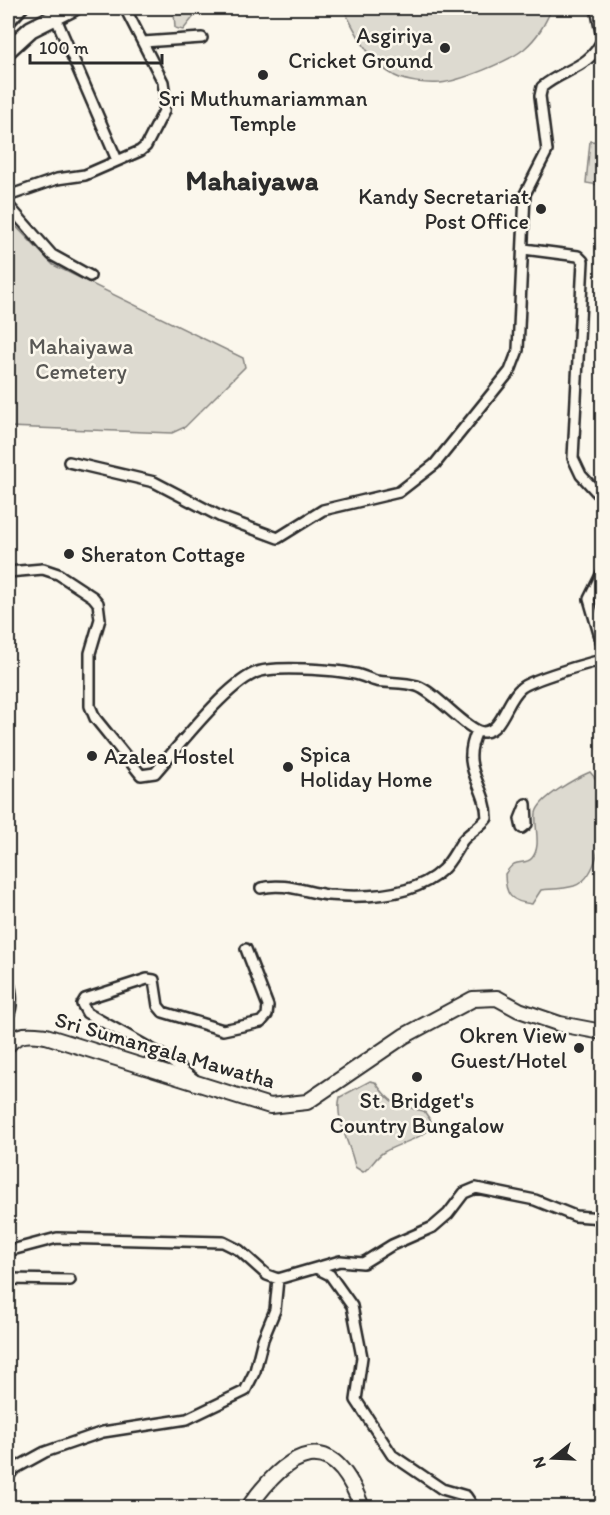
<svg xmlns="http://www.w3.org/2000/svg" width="610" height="1515" viewBox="0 0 610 1515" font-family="Itim,sans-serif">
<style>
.green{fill:#dddad0;stroke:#84827e;stroke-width:1.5}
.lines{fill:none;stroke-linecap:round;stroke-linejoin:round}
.street-casing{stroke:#2b2b2b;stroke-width:14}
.secondary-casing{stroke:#2b2b2b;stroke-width:18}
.primary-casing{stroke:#2b2b2b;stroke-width:20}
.street{stroke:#fbf7ec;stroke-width:9}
.secondary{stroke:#fbf7ec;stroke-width:14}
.primary{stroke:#fbf7ec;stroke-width:15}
.rail{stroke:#2b2b2b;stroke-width:3}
.poi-dot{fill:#2b2b2b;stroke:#fbf7ec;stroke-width:2}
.labels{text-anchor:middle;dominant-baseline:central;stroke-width:5;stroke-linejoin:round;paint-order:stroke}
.poi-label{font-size:22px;fill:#2b2b2b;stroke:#fbf7ec;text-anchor:end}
.park-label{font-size:22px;fill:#585754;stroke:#fbf7ec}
.street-label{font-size:22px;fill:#2b2b2b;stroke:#fbf7ec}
.district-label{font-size:28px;font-weight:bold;fill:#2b2b2b;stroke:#fbf7ec}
</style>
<rect width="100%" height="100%" fill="#fbf7ec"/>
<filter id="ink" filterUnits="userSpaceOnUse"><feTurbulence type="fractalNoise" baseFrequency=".0167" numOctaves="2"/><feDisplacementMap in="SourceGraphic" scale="12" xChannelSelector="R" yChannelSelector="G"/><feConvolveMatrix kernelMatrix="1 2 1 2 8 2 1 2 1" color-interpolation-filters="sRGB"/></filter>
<g filter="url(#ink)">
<!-- green -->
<path class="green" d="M181,8h7l7,7 -12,15 -8,-2 -1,-16z
M343,8h209c-7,16 -14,29 -28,41 -16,13 -64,32 -84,34 -14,1 -33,-1 -45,-7 -26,-13 -39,-44 -52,-68z
M590,141l12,1v23h-2l-2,20 -12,-2z
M8,218l45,47 190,93 2,9 -60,60 -13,6 -164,-6z
M590,772l12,14c1,26 2,90 -28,100 -10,3 -23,3 -33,4l-9,14c-21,-2 -27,-9 -27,-30 2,-3 6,-8 9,-10 6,-3 13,0 18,-6 10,-12 2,-31 4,-45 3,-15 40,-35 54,-41z
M370,1081l5,1c16,23 22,24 49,29l7,10 -2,9c-13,11 -30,13 -45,22 -9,5 -11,14 -21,20l-8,-5c-4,-23 -21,-47 -15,-70z"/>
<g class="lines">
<!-- street casing -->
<g class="street-casing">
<path id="street" d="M596,8l6,30
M55,16l62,144
M143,42l59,-4
M8,196l49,-17 28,-4 55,-24 6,-5 18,-35 1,-14 -2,-15 -38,-74
M8,205l44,50 38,21
M524,249l54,7 5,5 -10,197 8,17 21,23
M69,462l85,20 67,35 57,21 45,-28 76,-18 36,-28 75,-93 8,-21 7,-156 22,-43 -7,-55 2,-9c21,-18 48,-19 60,-47
M8,572l35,-3 15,5 35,23 5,6 2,16 -10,34v53l5,12 46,57 14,-2c23,-26 70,-87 100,-100 16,-8 81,-3 100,1 7,1 14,5 21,7 13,2 29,1 41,5 19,6 52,47 67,46 18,-1 23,-33 37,-44 9,-8 67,-25 81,-28
M602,573l-13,26 13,45
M526,804l1,20 -5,4 -2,-9z
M261,888c23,-6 44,4 67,7 37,3 86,2 114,-25 9,-8 14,-20 21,-30 7,-8 17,-13 24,-22 -1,-35 -28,-48 -10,-87
M8,981c4,10 5,25 0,35
M194,1079l-30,-23 -77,-43 -5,-9 3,-5 62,-20 7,1 4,26 5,6 60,18 38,-8 6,-7 1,-9 -22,-57
M8,1251l49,-13 166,4 16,8 28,25 11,4 62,-18 23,2 29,-18 41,-18 15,-13 16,-21 12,-5 59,12 40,16 27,2
M318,1269l12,6 22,31 10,51 -6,43 36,55 50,34 24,7 8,12
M8,1279l62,1
M8,1477l6,-8 31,-17 58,-20 84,-13 58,-28 10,-20 8,-32 12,-29 3,-31"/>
</g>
<!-- secondary casing -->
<g class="secondary-casing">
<path id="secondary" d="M8,1045c11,-13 22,-11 38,-9l224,70 37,-4 97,-66 69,-37 24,-1 22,12 41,14 42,8
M248,1508c40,-57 84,-84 114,0"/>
</g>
<!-- primary casing -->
<g class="primary-casing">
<path id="primary" d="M8,50l23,-21 42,-21"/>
</g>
<!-- street -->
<use href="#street" class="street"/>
<!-- secondary -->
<use href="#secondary" class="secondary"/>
<!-- primary -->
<use href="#primary" class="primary"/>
<!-- rail -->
<path class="rail" d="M8,32l22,-24"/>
</g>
</g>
<!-- markers -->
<g class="poi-dot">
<circle cx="445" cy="48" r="6"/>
<circle cx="263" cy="75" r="6"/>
<circle cx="541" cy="209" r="6"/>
<circle cx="69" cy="554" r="6"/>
<circle cx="92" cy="756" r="6"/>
<circle cx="288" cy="767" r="6"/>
<circle cx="579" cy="1048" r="6"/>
<circle cx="417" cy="1077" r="6"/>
</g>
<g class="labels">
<!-- poi labels -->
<g class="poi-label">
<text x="433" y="35">Asgiriya<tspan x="433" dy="25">Cricket Ground</tspan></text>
<text x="263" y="98" text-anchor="middle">Sri Muthumariamman<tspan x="263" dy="25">Temple</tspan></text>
<text x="529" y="196">Kandy Secretariat<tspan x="529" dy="25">Post Office</tspan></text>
<text x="81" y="554" text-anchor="start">Sheraton Cottage</text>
<text x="300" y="754" text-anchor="start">Spica<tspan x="300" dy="25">Holiday Home</tspan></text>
<text x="104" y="756" text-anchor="start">Azalea Hostel</text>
<text x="567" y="1035">Okren View<tspan x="567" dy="25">Guest/Hotel</tspan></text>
<text x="417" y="1100" text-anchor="middle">St. Bridget's<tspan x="417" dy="25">Country Bungalow</tspan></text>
</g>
<!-- park labels -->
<g class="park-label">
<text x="81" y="346">Mahaiyawa<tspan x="81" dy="25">Cemetery</tspan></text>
</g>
<!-- street labels -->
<g class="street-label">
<text transform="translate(165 1050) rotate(16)">Sri Sumangala Mawatha</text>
</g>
<!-- district labels -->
<g class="district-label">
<text x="252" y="180">Mahaiyawa</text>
</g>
</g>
<!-- margin -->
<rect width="610" height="1515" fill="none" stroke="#fbf7ec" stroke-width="30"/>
<rect x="15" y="15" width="580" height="1485" fill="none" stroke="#2b2b2b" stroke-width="2" filter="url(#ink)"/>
<!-- north arrow -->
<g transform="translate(553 1458) rotate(252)" stroke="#fbf7ec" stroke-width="4.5" paint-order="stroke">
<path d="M0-4.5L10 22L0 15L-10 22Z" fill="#2b2b2b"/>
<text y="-9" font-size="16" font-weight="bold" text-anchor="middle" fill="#2b2b2b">N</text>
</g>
<!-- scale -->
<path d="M30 54v9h132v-9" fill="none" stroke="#2b2b2b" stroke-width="3"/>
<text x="39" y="54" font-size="18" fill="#2b2b2b" stroke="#fbf7ec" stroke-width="4.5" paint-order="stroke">100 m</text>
</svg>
